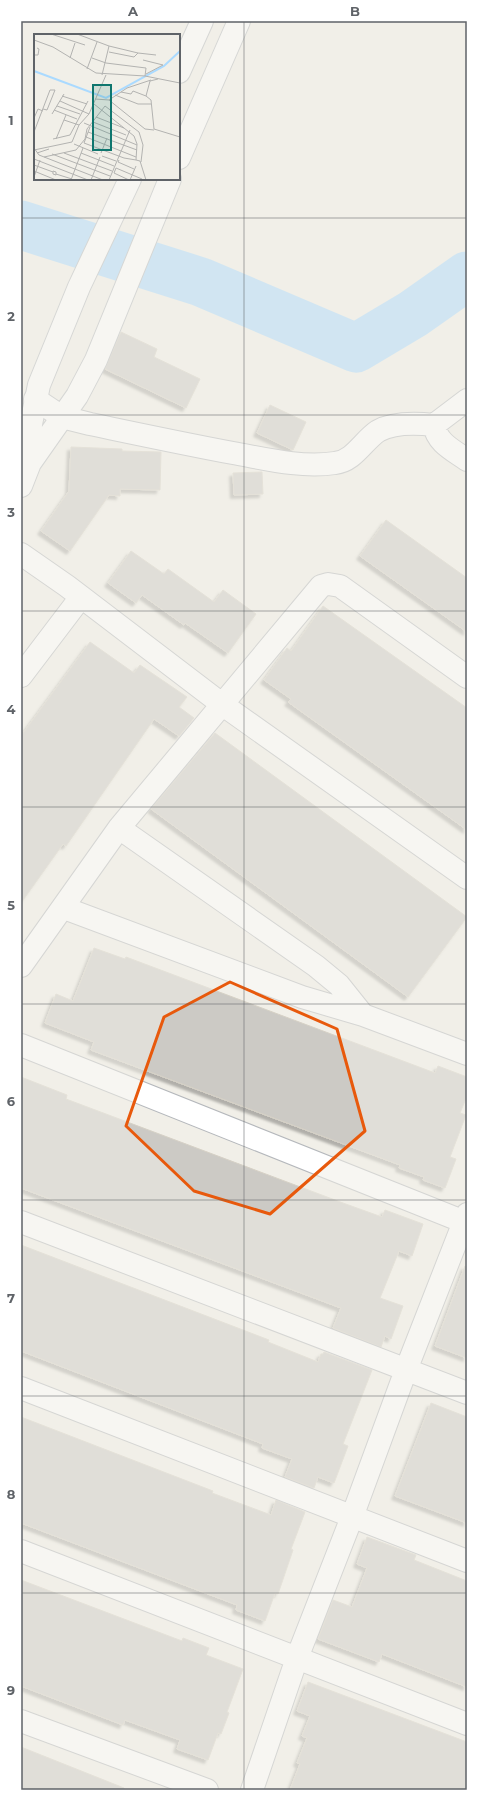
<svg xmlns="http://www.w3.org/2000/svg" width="488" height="1811" viewBox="0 0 488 1811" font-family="Montserrat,sans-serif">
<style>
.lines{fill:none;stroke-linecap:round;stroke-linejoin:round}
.river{stroke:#aadaff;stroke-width:49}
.building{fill:#cccac5;stroke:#d6d1c6;filter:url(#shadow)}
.street-casing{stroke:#b5b8bc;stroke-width:24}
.secondary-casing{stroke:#b6babf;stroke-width:24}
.street{stroke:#fff;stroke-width:22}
.secondary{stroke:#fff;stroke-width:22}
.marked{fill:none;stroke:#e8590c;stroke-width:3;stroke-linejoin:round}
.grid{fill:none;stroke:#5f6368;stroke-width:1;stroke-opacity:0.55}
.inset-river{fill:none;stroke:#aadaff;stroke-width:2}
.inset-road{fill:none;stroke:#b3b3b1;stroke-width:1}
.view{fill:#0f766e;fill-opacity:0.15;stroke:#0f766e;stroke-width:2}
.inset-edge{fill:none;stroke:#5f6368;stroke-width:2}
.neatline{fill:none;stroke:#5f6368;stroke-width:1.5}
.grid-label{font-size:13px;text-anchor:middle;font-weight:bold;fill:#5f6368}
</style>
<defs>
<filter id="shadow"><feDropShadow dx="-3.5" dy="3.5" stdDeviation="1" flood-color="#0004"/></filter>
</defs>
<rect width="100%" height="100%" fill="#f1efe8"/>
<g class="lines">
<!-- river -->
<path class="river" d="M21,225l180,57 155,66 57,-34 54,-38"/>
</g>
<!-- building -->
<path class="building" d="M121,332l36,17 -3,8 46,22 -14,29 -81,-39z
M270,405l36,17 -13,28 -36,-17z
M71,447l51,2v2l39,1 -1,38 -40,-1v7l-11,-1 -39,56 -29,-20 28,-40z
M262,472l1,22 -29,1 -1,-22z
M386,520l81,58v54l-107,-76z
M131,551l33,23 4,-5 46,33 9,-12 33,24 -28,39 -43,-30 -1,2 -42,-30 -6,8 -28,-20z
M323,606l144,102v122l-179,-128 3,-3 -27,-19 23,-32 4,3z
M90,642l44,31 6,-8 47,32 -8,10 15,11 -15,18 -25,-17 -88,127 -3,-2 -42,59v-167z
M215,733l252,184 -59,80 -257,-188z
M94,948l31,11 1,-2 309,116 3,-7 29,11v19l-7,17 6,2 -16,42 6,2 -11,29 -22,-8 1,-3 -25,-9 1,-3 -309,-115 3,-8 -49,-19 11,-29 17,7z
M21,1077l46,18 -1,4 277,104 39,14 3,-7 38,14 -11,32 -13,-5 -19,47 23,8 -12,33 -6,-3 -4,11 -48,-19 8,-20 -320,-120z
M21,1245l248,95 -1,2 50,20 3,-8h2l1,-2 48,18 -29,74 5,2 -14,37 -16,-6 -4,11 -29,-11 7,-18 -30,-11 1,-4 -242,-93z
M465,1266l2,1v91l-32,-12z
M431,1403l36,14v106l-72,-27z
M21,1417l192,74 -1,2 59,22 5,-15 29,12 -14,37 2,1 -15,44 -3,-1 -10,28 -29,-11 1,-5 -216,-82z
M367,1537l49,18 -2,5 53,21v106l-85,-33 -3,8 -61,-23 15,-39 19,7 15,-39 -10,-4z
M21,1580l161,61 1,-3 26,10 -3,7 37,14 -16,43 2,1 -8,21 -3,-1 -10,27 -31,-11 3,-9 -55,-20 -2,5 -102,-39z
M308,1682l159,60v48h-177l10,-26 -3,-1 10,-25 -5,-2 8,-20 -13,-5z
M21,1747l103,41v2h-103z"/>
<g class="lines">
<!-- street casing -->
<g class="street-casing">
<path id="street" d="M35,399l27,18 28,7c48,10 95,20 143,29 33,6 68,15 102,10 19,-2 28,-22 43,-32 16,-9 38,-8 56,-6
M467,400l-33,25c3,18 19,25 33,35
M21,554l46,32 156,119 244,173
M21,676l60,-79
M119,828l197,138 23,19 24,30
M64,908l238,89 61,18 104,39
M21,966l98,-138 202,-242 7,-2 12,2 127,91
M21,1045l446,178
M21,1222l446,171
M21,1388l446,173
M21,1551l446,173
M21,1721l186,69
M252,1790l45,-132 55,-141 54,-147 61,-156"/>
</g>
<!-- secondary casing -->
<g class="secondary-casing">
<path id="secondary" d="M179,72l23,-51
M179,158l60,-137
M30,463l1,-39 8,-39 40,-98 51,-108
M21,486l9,-23 47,-67 19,-36 74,-181"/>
</g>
<!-- street -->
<use href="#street" class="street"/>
<!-- secondary -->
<use href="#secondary" class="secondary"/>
</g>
<!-- marked area -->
<path d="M0 0H488V1811H0ZM230,982l107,47 28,102 -95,83 -76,-23 -68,-65 38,-109z" fill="#f1efe8" fill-opacity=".55" fill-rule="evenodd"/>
<path class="marked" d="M230,982l107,47 28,102 -95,83 -76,-23 -68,-65 38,-109z"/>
<!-- grid -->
<path class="grid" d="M244,21v1769M21,218h446M21,415h446M21,611h446M21,807h446M21,1004h446M21,1200h446M21,1396h446M21,1593h446"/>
<!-- overview -->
<g transform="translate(34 34)">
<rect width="146" height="146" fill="#f1efe8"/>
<path class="inset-river" d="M0,37l72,27 58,-32 16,-15"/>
<path class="inset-road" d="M17,0l34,11M43,0l32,12 -7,29M0,6l19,7 43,26 49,3 35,7M75,18l25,5 4,-4 -29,-7M104,19l18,2M0,21h4l1,-6 -2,-1M36,24l5,-15M58,24l14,5 40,5 -1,8M109,26l20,5 -17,9M53,35l10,-27M124,45l-8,2 -4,15 5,4 3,29 26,8M117,46l-24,8 -18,12 36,29 9,1M87,58l10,2 2,-3 13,5M81,61l23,9h13M28,62l25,8M61,65l14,1M26,67l29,13M60,70l40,32 3,8 -1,16 4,1 6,19M23,72l23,8M20,76l23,9M18,80l12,-20M62,83l28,11M0,84l4,-9 5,2M30,86l15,5M59,88l33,13M50,89l53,22M56,93l-6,16 40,15 12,2M0,98l16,-42h5l-8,20 -4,-1M54,98l49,18M52,103l50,20M19,105l17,-4 18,-34M22,105l10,-24M40,110l24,10M0,114l5,7 64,25M0,116l38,-8 7,-17 10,-11 17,-39M3,119l12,-4M30,119l48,18M47,119l33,13M67,119l6,-15M18,120l58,22M68,122l14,5M10,123l32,-7 9,-11 2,-10 18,-23 34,26 4,13 -2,17M0,125l54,21M85,126l-1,2 16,7M0,131l19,7M0,137l22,9M19,137l3,1v3l-3,-1zM22,140l16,5M0,143l6,-17M37,146l12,-32M57,146l9,-23M75,146l21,-50M95,146l-15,-7 2,-5 26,11M96,146l6,-14"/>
<path class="view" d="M59,51h18v65h-18z"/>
<rect width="146" height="146" class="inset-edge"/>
</g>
<!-- border -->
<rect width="488" height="1811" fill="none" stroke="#ffffff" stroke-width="44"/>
<rect x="22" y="22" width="444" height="1767" class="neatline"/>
<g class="grid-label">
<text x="133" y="16">A</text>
<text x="355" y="16">B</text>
<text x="11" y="125">1</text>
<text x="11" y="321">2</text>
<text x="11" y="517">3</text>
<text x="11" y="714">4</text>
<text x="11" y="910">5</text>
<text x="11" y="1106">6</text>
<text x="11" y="1303">7</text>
<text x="11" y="1499">8</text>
<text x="11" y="1695">9</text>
</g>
</svg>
